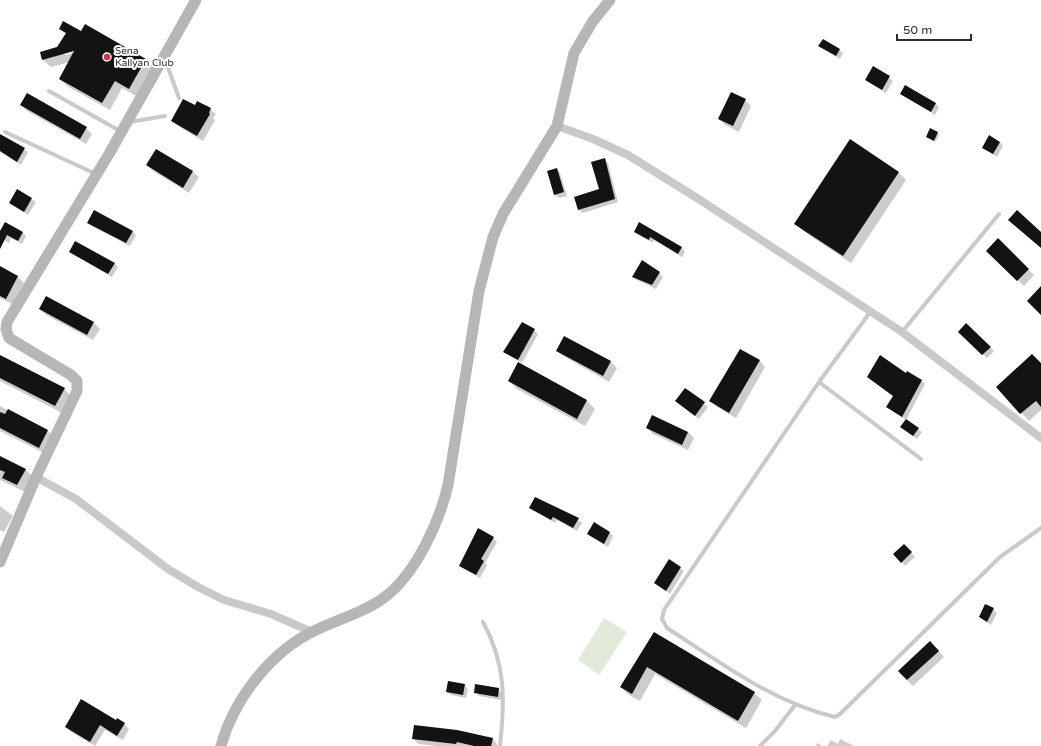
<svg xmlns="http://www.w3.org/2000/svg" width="1041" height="746" viewBox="0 0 1041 746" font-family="'Varela Round',sans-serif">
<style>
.green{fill:#e2ead9}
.shadow{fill:#0003;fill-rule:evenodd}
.building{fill:#131313}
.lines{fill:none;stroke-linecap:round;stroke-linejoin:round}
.lane{stroke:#c9c9c9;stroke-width:4}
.street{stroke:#c9c9c9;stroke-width:8}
.secondary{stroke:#b6b6b6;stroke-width:11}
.poi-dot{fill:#e62c38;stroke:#fff;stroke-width:1.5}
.labels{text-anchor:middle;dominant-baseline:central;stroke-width:4;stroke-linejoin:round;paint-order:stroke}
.poi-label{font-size:10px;fill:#2c2c2c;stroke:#fff;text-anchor:start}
</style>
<rect width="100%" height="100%" fill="#fff"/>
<!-- green -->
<path class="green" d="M604,618l23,14 -28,43 -21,-15z"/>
<!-- shadow -->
<path class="shadow" d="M60,29l21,4 64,26 8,8 -17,29 -14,-8 -12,22 -43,-24 -7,-7 10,-17 -19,5 -8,-7 -2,-8 17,-4 8,-14zM79,49v2l-14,4v-2z
M820,46l19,4 4,3 -3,6z
M874,68l19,13 -7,12 -20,-13z
M901,94l34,9 4,4 -4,8z
M745,100l6,6 -12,26 -14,-7 -6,-6z
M21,105l65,23 6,6 -6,10 -59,-33z
M195,106l15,3 6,5 -3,4 2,2 -12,21 -25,-15 -5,-5z
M937,133l2,2 -3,6 -7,-3z
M0,136l28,16 -7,13 -21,-13z
M1000,142l3,4 -6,11 -14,-9z
M156,150l37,22 6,5 -10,16 -36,-22 -6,-6z
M604,159l4,4 10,39 -35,11 -4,-3 21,-20z
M557,170l3,3 7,23 -8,2 -4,-3z
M898,172l8,8 -55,83 -48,-32 -8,-8z
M17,190l19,12 -8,13 -18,-12z
M94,212l39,20 3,3 -6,11 -38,-20 -4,-3z
M640,223l42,25 3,4 -3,5 -28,-17 -1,3 -14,-8 -4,-4z
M22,232l4,4 -4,8 -11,-6 -2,5 -9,-5v-5z
M998,240l36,35 -10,11 -37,-35z
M70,252l44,11 4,4 -6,10z
M2,268l16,9 6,6 -12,21 -12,-6v-26z
M659,273l4,4 -7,12 -19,-9 -4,-3z
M46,297l48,26 6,6 -7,11 -47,-25 -6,-6z
M966,325l28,26 -7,7 -28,-26z
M534,330l4,4 -16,29 -17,-11z
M564,337l47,25 6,6 -8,14 -46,-26 -6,-6z
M740,350l20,11 5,6 -29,51 -19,-11 -6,-6z
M0,357l64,32 8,8 -8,17 -64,-33z
M518,364l69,37 8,8 -10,17 -68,-37 -8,-8z
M1041,364v46l-12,11 -32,-34z
M906,374l15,6 4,4 -19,36 16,12 -5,7 -16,-12 5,-7 -18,-13 6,-11 -25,-19z
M676,401l28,2 4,4 -9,12z
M0,406l48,25 8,8 -8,16 -48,-24z
M653,416l35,16 6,6 -6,12 -35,-16 -6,-6z
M0,457l25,12 8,8 -8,15 -25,-12z
M0,506l13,10 -9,16 -4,-2z
M531,508l30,4 1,-2 20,13 -5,8 -20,-11 -2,3z
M610,533l3,3 -5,11 -20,-13z
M493,538l4,4 -12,21 2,2 -7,13 -20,-12z
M904,545l11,12 -10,9 -11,-12z
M680,568l4,3 -14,23 -15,-11z
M993,609l4,4 -6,12 -11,-8z
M654,633l100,60 8,7 -16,28 -91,-54 -15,27 -11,-6 -8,-8z
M936,648l8,9 -31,29 -6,-6z
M464,685l4,4 -2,9 -15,-3 -4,-3z
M498,689l4,4 -1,7 -22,-4 -4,-4z
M116,721l8,3 5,5 -6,11 -18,-10 -10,16 -24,-14 -5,-6z
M413,738h79l5,6v2h-60l-19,-2z
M840,739l14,7h-27l4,-6 7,4z
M817,743l5,3h-6z"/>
<!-- building -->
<path class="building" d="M63,21l18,10 4,-7 61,35 -17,30 -14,-8 -13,22 -43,-24 15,-28 -32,9 -2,-8 17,-5 9,-14 -7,-4z
M823,39l17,10 -4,7 -18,-10z
M873,66l17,10 -8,14 -17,-10z
M905,85l31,18 -5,9 -31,-18z
M731,92l15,7 -13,27 -15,-7z
M27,93l60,34 -7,12 -60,-34z
M183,99l12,6 2,-4 14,7 -2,5 1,1 -13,22 -26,-15z
M930,128l8,4 -4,9 -8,-4z
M0,134l25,14 -8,14 -17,-11z
M989,135l11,7 -7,12 -11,-6z
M850,139l49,33 -56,84 -49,-32z
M156,149l37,22 -10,17 -37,-23z
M605,158l10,41 -37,11 -4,-13 25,-8 -8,-27z
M557,168l7,24 -10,3 -7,-24z
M17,189l15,9 -8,14 -15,-9z
M94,210l39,21 -7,12 -39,-20z
M1017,210l24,22v16l-33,-28z
M5,222l18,10 -5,9 -11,-6 -7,14v-18z
M639,222l43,25 -4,7 -28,-17 -1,3 -15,-8z
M998,238l31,31 -12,12 -31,-30z
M75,241l40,22 -7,11 -39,-22z
M642,260l18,12 -8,13 -20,-8z
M0,266l18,10 -12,23 -6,-3z
M1041,286v29l-14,-14z
M46,296l48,26 -7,13 -48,-26z
M522,322l13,7 -17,31 -15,-8z
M966,323l25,24 -9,8 -24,-23z
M564,336l47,25 -8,15 -47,-25z
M740,349l20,11 -31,53 -20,-12z
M1032,354l9,9v44l-5,-6 -16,13 -24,-27z
M0,355l65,33 -10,18 -55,-28z
M880,355l26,18 1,-2 15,9 -20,37 -16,-10 7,-11 -26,-19z
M518,362l69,38 -10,19 -69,-38z
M685,388l20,14 -10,14 -20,-15z
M8,409l40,21 -9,18 -39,-20v-16l5,2z
M652,415l36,17 -6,13 -36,-17z
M906,419l13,9 -6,8 -13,-9z
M0,456l26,13 -9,16 -15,-7 3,-6 -5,-2z
M535,497l44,21 -6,10 -20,-11 -2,3 -22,-12z
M594,522l16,10 -6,12 -17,-10z
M478,528l16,9 -13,22 3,2 -8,14 -17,-9z
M904,544l8,8 -11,11 -8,-9z
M669,559l12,8 -15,24 -12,-8z
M985,604l9,4 -7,14 -8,-5z
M654,632l101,60 -17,29 -91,-54 -15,27 -12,-7z
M930,641l9,10 -32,29 -9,-9z
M448,681l17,3 -2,11 -17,-3z
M475,684l24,4 -1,9 -24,-4z
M81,699l35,21 1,-2 8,5 -8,13 -17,-11 -10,17 -25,-15z
M414,725l43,5 36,8 -2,8h-17l-17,-4 -1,2 -44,-5z"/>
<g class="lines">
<!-- lane -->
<path class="lane" d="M165,59l14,39
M49,91l71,40
M129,122l36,-6
M5,132l91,42
M871,311l-52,71 -155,228 -2,9 5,9c53,34 105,74 168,89l5,-3 160,-157 41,-29
M902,332l97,-118
M819,382l102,77
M483,622c23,42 22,78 17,124
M760,746l15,-15 20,-26"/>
<!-- street -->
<path class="street" d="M557,126l36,13 35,16 69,43 205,134 139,106
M36,477l40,22 92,70 30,18 26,13 47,14 41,18"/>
<!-- secondary -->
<path class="secondary" d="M0,562l36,-85 41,-86v-10l-6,-6 -62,-37 -3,-9 1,-7 102,-168 87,-154
M221,746c13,-47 50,-95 95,-116 23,-11 49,-18 69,-33 31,-24 54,-74 63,-112l31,-194 14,-54 10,-23 54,-88 17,-73 19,-32 17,-21"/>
</g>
<!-- markers -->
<circle class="poi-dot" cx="107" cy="57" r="4"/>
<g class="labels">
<!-- poi labels -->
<g class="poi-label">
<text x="115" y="51">Sena<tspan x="115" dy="12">Kallyan Club</tspan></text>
</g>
</g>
<!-- scale -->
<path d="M897 34v6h74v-6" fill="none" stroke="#2c2c2c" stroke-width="2"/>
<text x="903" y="34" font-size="12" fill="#2c2c2c" stroke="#ffffff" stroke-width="3" paint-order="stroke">50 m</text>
</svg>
